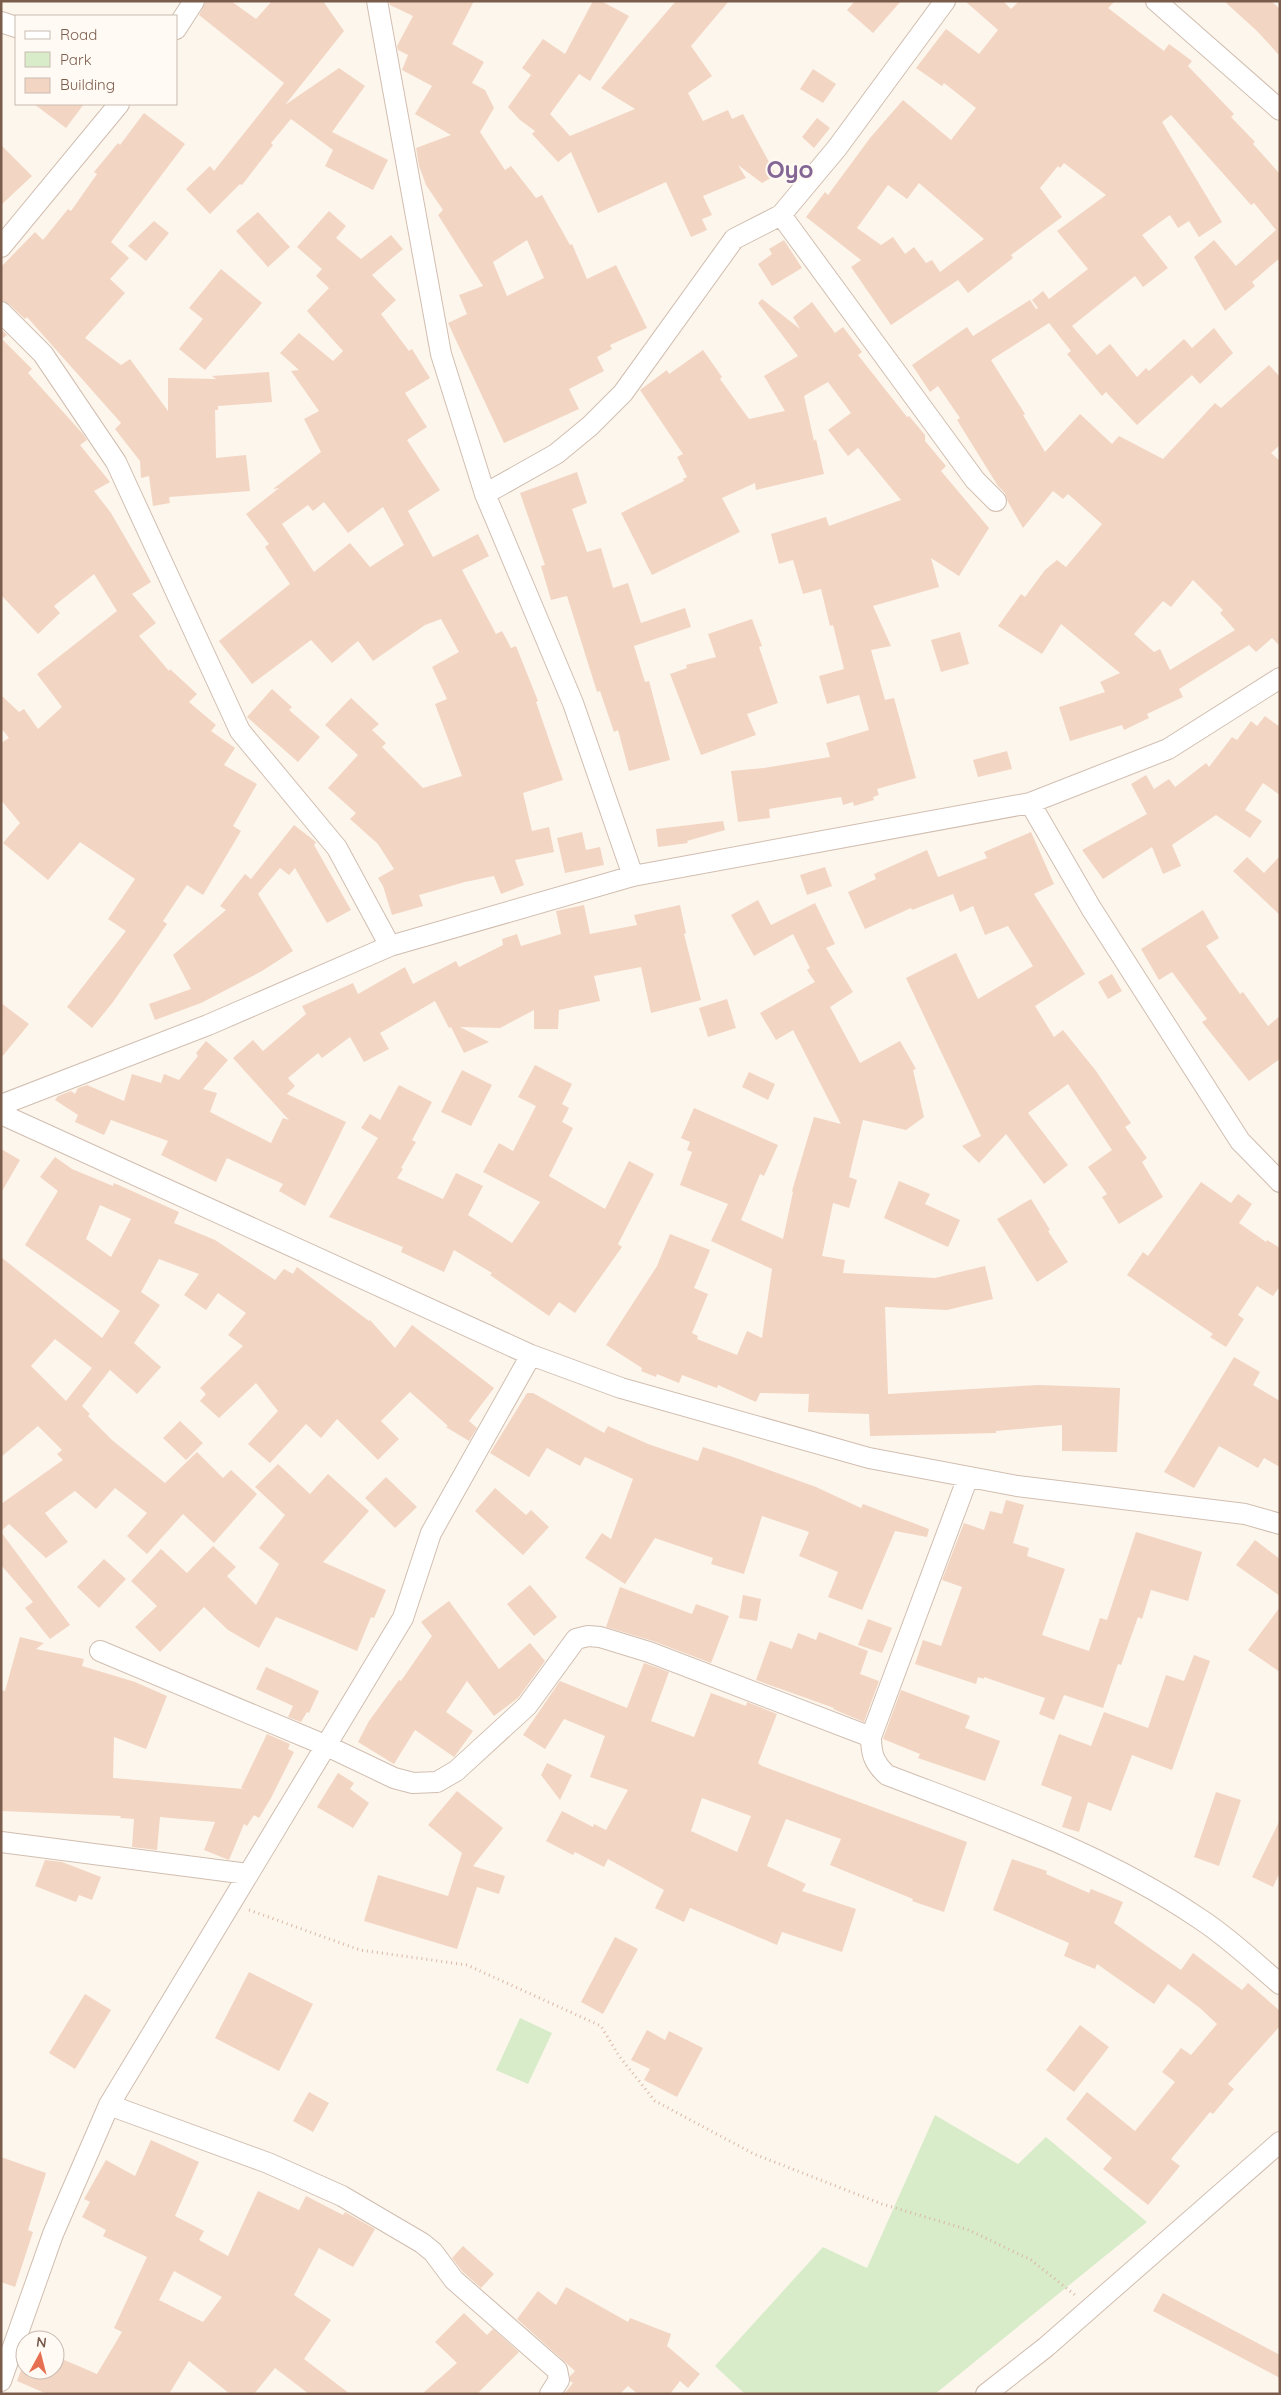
<svg xmlns="http://www.w3.org/2000/svg" width="1281" height="2395" viewBox="0 0 1281 2395" font-family="Quicksand,sans-serif">
<style>
.green{fill:#d8ecc9}
.building{fill:#f3d5c3;fill-rule:evenodd}
.lines{fill:none;stroke-linecap:round;stroke-linejoin:round}
.street-casing{stroke:#d1beb0;stroke-width:22}
.path{stroke:#d9b8a5;stroke-width:3;stroke-dasharray:1 4;stroke-linecap:butt}
.street{stroke:#fff;stroke-width:20}
.labels{text-anchor:middle;dominant-baseline:central;stroke-width:4;stroke-linejoin:round;paint-order:stroke}
.town-label{font-size:24px;font-weight:bold;fill:#846695;stroke:#fffaf3}
</style>
<rect width="100%" height="100%" fill="#fdf6ec"/>
<!-- green -->
<path class="green" d="M520,2018l32,15 -24,51 -32,-14z
M935,2115l83,49 28,-27 101,85 -212,172h-190l-30,-28 108,-119 44,21z"/>
<!-- building -->
<path class="building" d="M206,1h25l25,18 16,-18h51l21,30 -59,74 54,-37 26,18 -33,46 56,28 -15,30 -48,-24 8,-16 -42,-31 -20,24 2,2 -31,40 -2,-1 -30,30 -24,-25 24,-23 4,5 70,-88 -85,-68z
M389,1h85l-22,43 32,18 -12,21 13,7 9,18 -14,24 25,38 6,-4 25,32 6,-3 28,50 2,-1 15,35 29,-14 31,63 -37,17 2,4 -15,8 7,14 -35,18 10,20 -75,34 -56,-120 19,-9 -8,-19 24,-9 -45,-71 5,-5 -17,-25 -7,-19 -3,-18 35,-13 -36,-21 17,-28 -30,-16 6,-15 -10,-5 -1,-4 16,-30 -23,-11zM527,240l17,38 -37,18 -14,-34z
M593,1h8l28,15 -39,65 -11,-7 -29,40 20,22 65,-27 -34,-21 75,-87h53l-38,45 21,30 -24,17 15,28 25,-11 4,9 11,-5 33,61 -14,8 -24,-18 8,13 -43,18 9,19 -10,4 5,11 -16,7 -25,-55 -68,31 -27,-61 -13,10 -26,-28 3,-3 -15,-11 -12,-13 23,-32 -9,-7 21,-29 22,15z
M855,1h46l-28,32 -26,-23z
M965,1h38l8,8 8,-8h96l-7,7 56,43 5,-7 23,17 -4,5 46,48 -3,3 24,25 -2,2 27,30v84l-28,24 3,4 -30,25 -31,-54 20,-17 22,26 40,-36 -22,-27 -3,2 -80,-90 -9,7 60,100 -23,15 -10,-16 -11,7 -8,-13 -28,20 26,33 -25,19 -8,-11 -63,50 25,29 13,-11 27,33 9,-9 3,3 35,-32 8,9 22,-20 19,25 -33,31 -8,-9 -55,50 -31,-33 -4,4 -35,-42 4,-3 -22,-28 -58,37 34,54 -2,1 22,37 35,-38 32,30 7,-8 44,23 52,-56 6,5 48,-43 11,12v68l-9,8 9,8v185l-8,-8 -16,14 -7,-7 -70,44 4,8 -36,17 2,4 -25,12 -2,-5 -52,16 -11,-34 46,-15 -5,-10 20,-9 -59,-49 -19,30 -44,-28 23,-32 4,3 20,-27 12,-10 9,7 36,-43 -34,-30 -5,5 -10,-8 -30,37 -15,-26 -3,-9 -7,-7 -41,-66 3,-2 -22,-32 -8,6 -18,-27 55,-38 6,9 57,-36 6,9 2,-1 -6,-8 11,-9 6,8 39,-30 -31,-38 49,-36 -42,-32 -4,5 -2,-2 -18,22 22,29 -51,38 2,3 -45,35 -10,-13 -67,45 -40,-58 10,-7 -55,-43 19,-25 3,3 42,-57 33,-38 48,40 25,-32 -32,-25 -2,3 -26,-18 30,-39 33,25 19,-24zM919,183l65,56 -44,33 -8,-12 -6,3 -12,-16 -9,7 -12,-17 -12,8 -24,-17 31,-43 19,14zM1193,580l30,30 -3,3 15,17 -65,40 -10,-21 -6,3 -20,-18 29,-33 8,6z
M1224,1h47l9,8v47l-23,-25z
M813,69l23,15 -13,19 -23,-14z
M34,104h50l-18,24z
M144,113l41,31 -74,98 18,16 -19,21 15,14 -40,45 36,27 9,-6 38,52v-33l48,1 -4,-3 57,-4 3,30 -54,4v4h-3l1,48 30,-3 4,36 -81,6 1,6 -17,3 -4,-30 -8,2 -1,-17 -25,-32 6,-6 -94,-106 -2,2 -16,-15 -8,-4v-33l34,-35 8,8 25,-31 3,2 26,-37 -3,-2 24,-29 2,2z
M817,118l13,10 -16,20 -12,-11z
M1,145l31,31 -31,29z
M329,211l17,15 -10,12 25,21 30,-24 12,14 -31,26 24,25 -15,14 28,37 3,-2 18,29 -25,15 22,34 -20,13 33,50 -32,21 25,46 45,-23 11,22 -27,14 34,64 6,-3 9,17 5,-2 22,55 -2,1 27,78 -40,13 9,38 17,-4 5,25 -39,8 9,25 -23,9 -7,-18 -29,6 -46,13 4,11 -31,9 -9,-29 -5,-8 16,-9 -16,-25 -28,-25 6,-6 -28,-25 30,-33 -33,-30 26,-27 28,26 -7,6 14,13 -4,4 41,41 39,-12 -27,-72 12,-5 -15,-32 27,-15 -18,-33 -16,6 -52,36 -15,-20 -26,22 -21,-23 -59,44 -33,-43 71,-57 -25,-37 4,-3 -23,-30 33,-26 -6,1 48,-37 -17,-33 15,-8 -28,-40 8,-1 -19,-17 19,-20 34,28 10,-10 -36,-40 22,-23 -13,-12 6,-7 -25,-22zM324,502l24,31 35,-26 21,38 -34,22 -20,-24 -36,29 -32,-48 26,-19 5,6z
M258,212l32,35 -22,20 -32,-36z
M154,221l15,12 -23,28 -18,-15z
M784,240l18,28 -30,18 -14,-22 14,-10 -3,-5z
M221,269l41,34 -57,67 -26,-21 24,-30 -14,-11z
M762,299l38,30 -7,-12 19,-15 23,31 8,-6 19,25 -4,3 49,62 2,-1 16,19v6l21,25 -5,5 48,57 -30,48 -28,-18 8,29 -66,19 18,40 -20,4 14,50 9,-2 22,80 -39,11 2,6 -6,2 1,3 -20,6 -1,-4 -10,3 -2,-8 -72,12 1,9 -32,4 -7,-51 33,-3 66,-11 -4,-14 43,-13 -10,-35 -32,9 -8,-28 25,-7 -11,-44 -3,1 -9,-37 -18,5 -10,-34 -14,4 -8,-30 55,-17 3,9 72,-26 -43,-52 -10,8 -20,-26 23,-17 -23,-31 -24,14 10,45 2,-2 8,35 -68,16 -1,-7 -33,15 18,34 -88,43 -31,-62 63,-32 -1,-2 4,-2 -10,-20 6,-3 -43,-64 27,-20 2,4 34,-24 19,27 -2,2 29,40 36,-8 -21,-35 34,-20 -40,-53z
M1,329l6,6 -5,4 30,30 -4,4 55,61 4,6 -7,5 30,37 -16,9 17,22 40,69 -19,12 24,29 -17,13 30,35 1,-2 27,25 -8,8 27,23 -5,6 24,17 -11,17 33,19 -24,42 8,5 -38,64 -16,-10 -24,36 4,3 -54,78 -21,26 -25,-21 59,-76 -18,-12 27,-40 -55,-37 -32,38 -45,-37 17,-20 -19,-23v-57l8,-5 -8,-10v-33l18,17 5,-3 14,20 24,-22 -25,-33 80,-63 -23,-37 -40,32 6,7 -22,21 -37,-39z
M577,472l10,31 -15,6 15,43 14,-4 12,40 15,-5 13,40 44,-15 6,19 -57,19 11,36 4,-1 21,79 -41,11 -11,-41 -4,2 -14,-41 -3,1 -30,-96 -16,4 -10,-34 4,-1 -25,-72z
M752,619l10,27 -3,1 19,56 -31,11 9,21 -55,20 -31,-81 17,-6 -1,-3 30,-8 -8,-23z
M960,632l9,32 -28,8 -10,-32z
M272,689l20,18 -3,3 31,27 -22,25 -51,-45z
M1265,716l15,11v68l-17,-12 -18,27 17,11 -12,17 -34,-23 -44,30 9,21 -18,8 -11,-27 -49,32 -21,-29 65,-36 -16,-30 15,-9 8,14 15,-10 6,8 31,-24 3,4 23,-30 5,3 14,-19 6,5z
M1007,751l5,18 -34,8 -5,-17z
M723,821l2,9 -38,11 1,2 -30,4 -2,-18z
M294,825l22,17 -2,3 37,65 -24,13 -32,-55 -6,7 -9,-7 -22,26 35,57 -31,20 -61,32 -46,17 -6,-16 42,-15 -18,-34 53,-45 -6,-4 25,-32 6,5z
M582,832l4,18 14,-3 4,18 -39,8 -8,-35z
M1031,832l23,52 -20,10 51,80 -50,32 19,31 9,-7 33,41 35,52 -6,4 22,31 -5,4 21,35 -44,27 -17,-27 5,-3 -19,-27 24,-17 -44,-66 -40,29 40,52 -24,19 -38,-50 -27,29 -17,-17 19,-10 -75,-158 50,-25 22,46 55,-33 -25,-40 -23,9 -12,-29 -13,6 -7,-18 -41,16 -1,-2 -46,21 -17,-37 28,-13 -2,-5 53,-24 11,27 49,-19 -3,-6z
M1280,856v59l-47,-44 14,-14 17,16z
M825,867l7,19 -25,9 -7,-20z
M758,900l13,25 44,-22 20,41 -9,4 27,44 -23,15 30,56 40,-22 16,28 -3,1 11,47 -18,13 -43,-10 -14,57 8,3 -8,28 -16,-5 -11,53 23,4 -2,13 92,5 50,-12 8,33 -46,11 -62,-3 3,87 151,-9 81,3 -3,64 -55,-1v-26l-66,6v2l-126,3 -1,-22 -61,-2 1,-18 -49,-1 -4,9 -38,-17 -1,3 -35,-13 -3,8 -22,-9 -1,3 -15,-6 1,-3 -36,-23 51,-79 13,-32 40,16 -16,38 14,6 -16,39 6,3 -1,3 40,16 10,-24 15,7 10,-69 -61,-28 17,-37 -48,-19 12,-33 -5,-2 3,-8 -9,-4 13,-30 84,37 -14,31 -4,-2 -19,46 42,19 10,-47 -1,-1 22,-74 27,7 -48,-94 -17,10 -16,-27 55,-31 -8,-12 3,-2 -17,-34 -39,22 -23,-41z
M584,905l6,29 47,-9 -3,-10 46,-10 6,28 -2,1 17,66 -50,13 -10,-46 -47,9 6,25 -41,9 -1,19h-24v-19l-34,18 -40,-1 29,15 -25,11 -13,-26 -2,1 -14,-27 -55,32 9,16 -25,13 -14,-25 -28,21 -4,-5 -30,25 7,8 -8,8 59,28 -41,84 -26,-15 4,-7 -56,-26 -11,24 -55,-27 7,-14 -57,-21 -7,15 -29,-13 3,-7 -23,-15 3,-4 13,-5 4,3 3,-6 9,-3 37,16 8,-27 29,9 3,-9 15,6 19,-24 -2,-3 10,-12 22,19 -25,29 14,4 -7,19 61,31 12,-25 6,2 -56,-62 20,-18 10,11 43,-37 -4,-8 51,-23 5,11 47,-27 8,17 43,-23 3,6 44,-22 -1,-6 15,-5 4,12 40,-12 -5,-23z
M1203,910l16,28 -13,8 34,48 3,-2 25,34 12,-10v43l-31,22 -47,-59 5,-3 -35,-47 -13,8 -18,-31z
M1112,974l10,17 -14,8 -10,-17z
M727,999l9,29 -28,9 -9,-29z
M1,1003l28,21 -28,34z
M535,1065l37,19 -10,20 7,4 -7,14 11,6 -24,48 56,33 24,-48 25,13 -36,70 4,3 -47,66 -16,-11 -10,14 -59,-41 2,-2 -38,-23 -10,22 -43,-20 2,-5 -74,-30 49,-79 -17,-10 9,-14 10,6 19,-35 33,17 -20,38 4,2 -15,26 2,1 -6,9 46,21 13,-26 27,13 -15,29 44,28 28,-41 -57,-30 16,-29 14,8 23,-45 -18,-9z
M462,1070l30,15 -21,41 -30,-14z
M749,1072l26,12 -7,16 -26,-13z
M1,1149l19,11 -19,33z
M55,1157l17,12 41,17 1,-3 65,29 -5,11 41,17 60,40 9,-11 9,5 4,-7 72,54 1,-1 25,28 17,-23 82,63 -25,33 8,7 -8,13 -23,-14 2,-1 -38,-34 -29,29 18,18 -21,21 -41,-41 -16,19 -15,-14 -36,39 -22,-19 30,-33 -22,-28 -37,35 -19,-17 6,-7 -6,-6 43,-42 -15,-11 18,-22 -28,-20 -12,17 -22,-15 15,-21 -40,-15 -18,33 19,13 -26,38 27,24 -24,27 -27,-24 -28,36 8,8 -2,2 24,24 53,43 32,-31 26,26 8,-8 26,24 -43,49 -31,-29 -36,40 -20,-18 20,-23 -32,-25 -19,21 -21,-18 -30,22 23,29 -22,16 -37,-34 -8,7v-27l62,-44 -6,-6 5,-4 -24,-24 -37,31v-200l101,81 18,-27 -95,-66 33,-54 -18,-14zM100,1205l31,14 -20,38 -25,-18zM55,1339l37,29 -26,33 -35,-35z
M899,1181l31,13 -5,10 35,16 -12,27 -64,-29z
M1201,1182l30,21 7,-9 14,10 -13,19 27,19 1,-2 13,8v38l-7,10 -16,-10 -19,29 6,4 -18,28 -16,-10 3,-3 -86,-59 16,-23 5,4z
M1031,1199l19,31 -2,1 20,31 -31,20 -40,-63z
M1234,1357l26,15 -7,13 27,16v66l-16,-9 -6,10 -39,-22 -25,42 -30,-16z
M527,1393h6l71,40 4,-7 40,18 50,17 5,-14 33,11 80,29 45,21 2,-4 66,25 -2,8 -32,-6 -33,79 -34,-13 10,-25 -39,-16 10,-24 -47,-16 -18,58 -33,-10 2,-6 -58,-20 -30,46 -40,-26 17,-25 9,6 22,-60 -48,-22 -5,9 -33,-18 -18,29 -39,-24z
M180,1421l23,22 -17,17 -23,-22z
M278,1464l32,30 18,-20 41,37 -46,51 63,28 -12,28 -3,-1 -14,34 -81,-34 -17,31 -31,-18 -24,-23 -44,45 -25,-25 22,-21 -26,-25 30,-32 26,24 26,-27 23,21 -9,9 29,29 23,-41 -20,-16 26,-33 -30,-28z
M386,1477l31,30 -22,21 -30,-30z
M495,1488l31,27 5,-5 18,17 -26,28 -48,-44z
M1006,1500l18,5 -11,38 16,5 -2,8 38,13 -23,66 47,16 11,-33 7,2 29,-88 66,20 -14,49 -37,-11 -9,29 -4,-2 -17,48 -3,-1 -15,44 -39,-13 -10,25 -15,-6 6,-16 -61,-21v2l-6,-2 -2,7 -61,-20 8,-24 18,6 21,-59 -20,-7 22,-57 20,7 6,-19 12,3z
M1,1532l69,93 -20,14 -25,-31 8,-6 -32,-37z
M1255,1540l25,19v37l-44,-31z
M104,1559l22,20 -27,29 -22,-21z
M530,1585l27,32 -23,19 -27,-32z
M620,1587l72,27 4,-10 33,12 -18,47 -58,-22 -47,-14z
M743,1595l18,4 -4,22 -18,-3z
M449,1601l50,68 31,-26 15,18 -27,37 -24,18 -27,-35 -21,31 27,19 -18,25 -1,1 -39,-27 -21,34 -36,-22 11,-21 30,-41 2,1 31,-45 -11,-14z
M1280,1607v65l-32,-22z
M868,1619l24,9 -10,25 -24,-8z
M819,1632l49,19 -8,23 19,7 -15,41 -31,-13 1,-1 -78,-28 14,-39 22,8 6,-16 18,7z
M20,1637l24,6 -8,6 48,10 -2,7 53,16 32,14 -21,53 -32,-12 -1,41 131,11 -3,-1 26,-54 23,10 -2,5 6,3 -23,46 -12,20 -5,-3 -7,11 -3,-2 -15,36 -25,-10 11,-28 -55,-5 -3,33 -25,-3 2,-28 -14,-1 1,-2 -120,-5v-121l4,1z
M1194,1655l16,6 -38,109 -40,-15 -21,56 -23,-9 -9,30 -17,-5 10,-30 -31,-12 18,-51 32,12 13,-34 44,16 18,-53 18,6z
M644,1663l25,9 -18,49 43,16 17,-44 35,13 1,-4 30,12 -19,49 4,3 205,76 -23,70 -32,-11 1,-2 -83,-34 11,-26 -55,-20 -19,47 39,18 -4,7 54,18 -14,43 -60,-20 -5,13 -87,-37 -6,14 -29,-14 9,-18 -56,-31 -4,8 -29,-15 -2,3 -27,-14 16,-30 31,16 1,-3 12,6 22,-40 -38,-13 15,-41 -41,-17 -19,30 -22,-14 37,-54 67,27zM702,1798l49,18 -14,36 -46,-21z
M266,1667l53,24 -10,22 -2,-1 -6,10 -13,-5 5,-11 -37,-17z
M901,1690l69,26 -5,12 35,13 -15,40 -67,-23 2,-4 -37,-15z
M547,1763l25,12 -12,25 -19,-25z
M338,1773l16,10 -4,6 19,14 -16,25 -36,-21z
M457,1791l46,37 -30,38 32,10 -6,18 -22,-7 -20,62 -93,-28 14,-46 70,21 14,-43 -34,-28z
M1216,1792l25,8 -22,66 -25,-9z
M1280,1820v52l-7,15 -21,-10z
M1012,1859l35,12 -1,3 43,19 2,-4 32,13 -9,21 67,47 12,-17 49,37 6,-7 32,28v15l-52,58 6,5 -21,25 -3,-2 -39,47 9,7 -32,39 -45,-36 9,-11 -46,-39 21,-27 48,39 40,-49 -13,-10 19,-24 10,7 26,-31 -17,-16 -32,-24 -14,20 -57,-40 -2,5 -31,-13 5,-13 -76,-33z
M45,1860l17,2 39,15 -9,23 -13,-5 -3,7 -41,-16z
M615,1937l23,12 -35,65 -22,-12z
M249,1972l64,32 -34,67 -64,-33z
M85,1994l26,16 -36,59 -26,-16z
M1080,2025l29,22 -35,45 -28,-22z
M647,2030l18,10 4,-9 34,17 -26,49 -33,-17 6,-11 -19,-9z
M309,2092l20,11 -16,29 -20,-11z
M151,2140l48,22 -24,54 29,15 -5,9 29,16 30,-65 41,19 7,-14 37,19 2,-3 30,17 -22,38 -34,-19 -25,47 37,25 -27,39 46,35h-41l-34,-26 -21,26h-24l-41,-33 -20,33h-122l-30,-13 6,-16 2,5h30v-14l42,18 25,-42 -8,-4 33,-71 -44,-21 3,-6 -24,-13 8,-15 -6,-3 22,-39 29,16zM174,2271l48,26 -19,25 -44,-22z
M1,2157l45,16 -18,57 5,2 -18,55 -14,-5z
M463,2246l31,28 -13,14 -18,-16 -11,-14z
M566,2287l62,35 2,-4 41,16 -4,12 33,28 -12,14 -8,-7 -10,13h-32l-10,-8 -8,8h-56l9,-11 -3,-2v-5l5,-5 -58,-52 21,-28 18,14z
M1163,2293l117,62v23l-127,-67z
M464,2313l23,22 6,-6 26,23 -42,42h-55l35,-31 -22,-21z"/>
<g class="lines">
<!-- street casing -->
<g class="street-casing">
<path id="street" d="M377,1l64,353 44,140 88,209 60,173
M1156,1l124,109
M1,22l15,5
M176,29l18,-28
M781,215l194,265 21,21
M1,247l118,-143
M1,312l42,42 73,108 124,269 97,117 53,98
M485,494l71,-40 34,-28 33,-33 111,-154 47,-24 56,-67 108,-147
M1030,803l61,105 149,233 40,41
M1,1105l207,-80 182,-79 243,-70 397,-73 138,-54 112,-71
M1,1114l530,241 90,33 248,70 148,28 228,28 35,10
M968,1477l-97,260c0,17 3,26 16,38 107,41 218,79 313,144 28,18 54,43 80,65
M100,1651l227,95 67,32 19,5 24,-1 19,-11 71,-65 49,-67 12,-3 12,1 49,15 222,85
M1,1842l247,32
M109,2105l159,58 74,33 80,47 11,9 21,28 103,90 2,10 -9,14
M1,2381l52,-147 56,-129 294,-487 28,-85 100,-178
M986,2394l60,-47 234,-205"/>
</g>
<!-- path -->
<path class="path" d="M249,1910l111,40 107,15 134,61 18,30 36,45 99,53 128,50 87,26 62,30 44,35"/>
<!-- street -->
<use href="#street" class="street"/>
</g>
<g class="labels">
<!-- town labels -->
<g class="town-label">
<text x="790" y="169">Oyo</text>
</g>
</g>
<!-- border -->
<rect width="1281" height="2395" fill="none" stroke="#7a5c4d" stroke-width="5"/>
<!-- legend -->
<rect x="15" y="15" width="162" height="90" fill="#fffaf3" stroke="#cabbb1"/>
<rect x="25" y="31" width="25" height="8" fill="#ffffff" stroke="#cabbb1"/>
<text x="60" y="40" font-size="15" fill="#7a5c4d">Road</text>
<rect x="25" y="52" width="25" height="15" fill="#d8ecc9" stroke="#cabbb1"/>
<text x="60" y="65" font-size="15" fill="#7a5c4d">Park</text>
<rect x="25" y="78" width="25" height="15" fill="#f3d5c3" stroke="#cabbb1"/>
<text x="60" y="90" font-size="15" fill="#7a5c4d">Building</text>
<!-- north arrow -->
<g transform="translate(40 2355) rotate(7)"><circle r="24" fill="#fffaf3" stroke="#cabbb1"/>
<path d="M0-4L9 19L0 12L-9 19Z" fill="#e76f51"/>
<text y="-8" font-size="14" font-weight="bold" text-anchor="middle" fill="#7a5c4d">N</text>
</g>
</svg>
